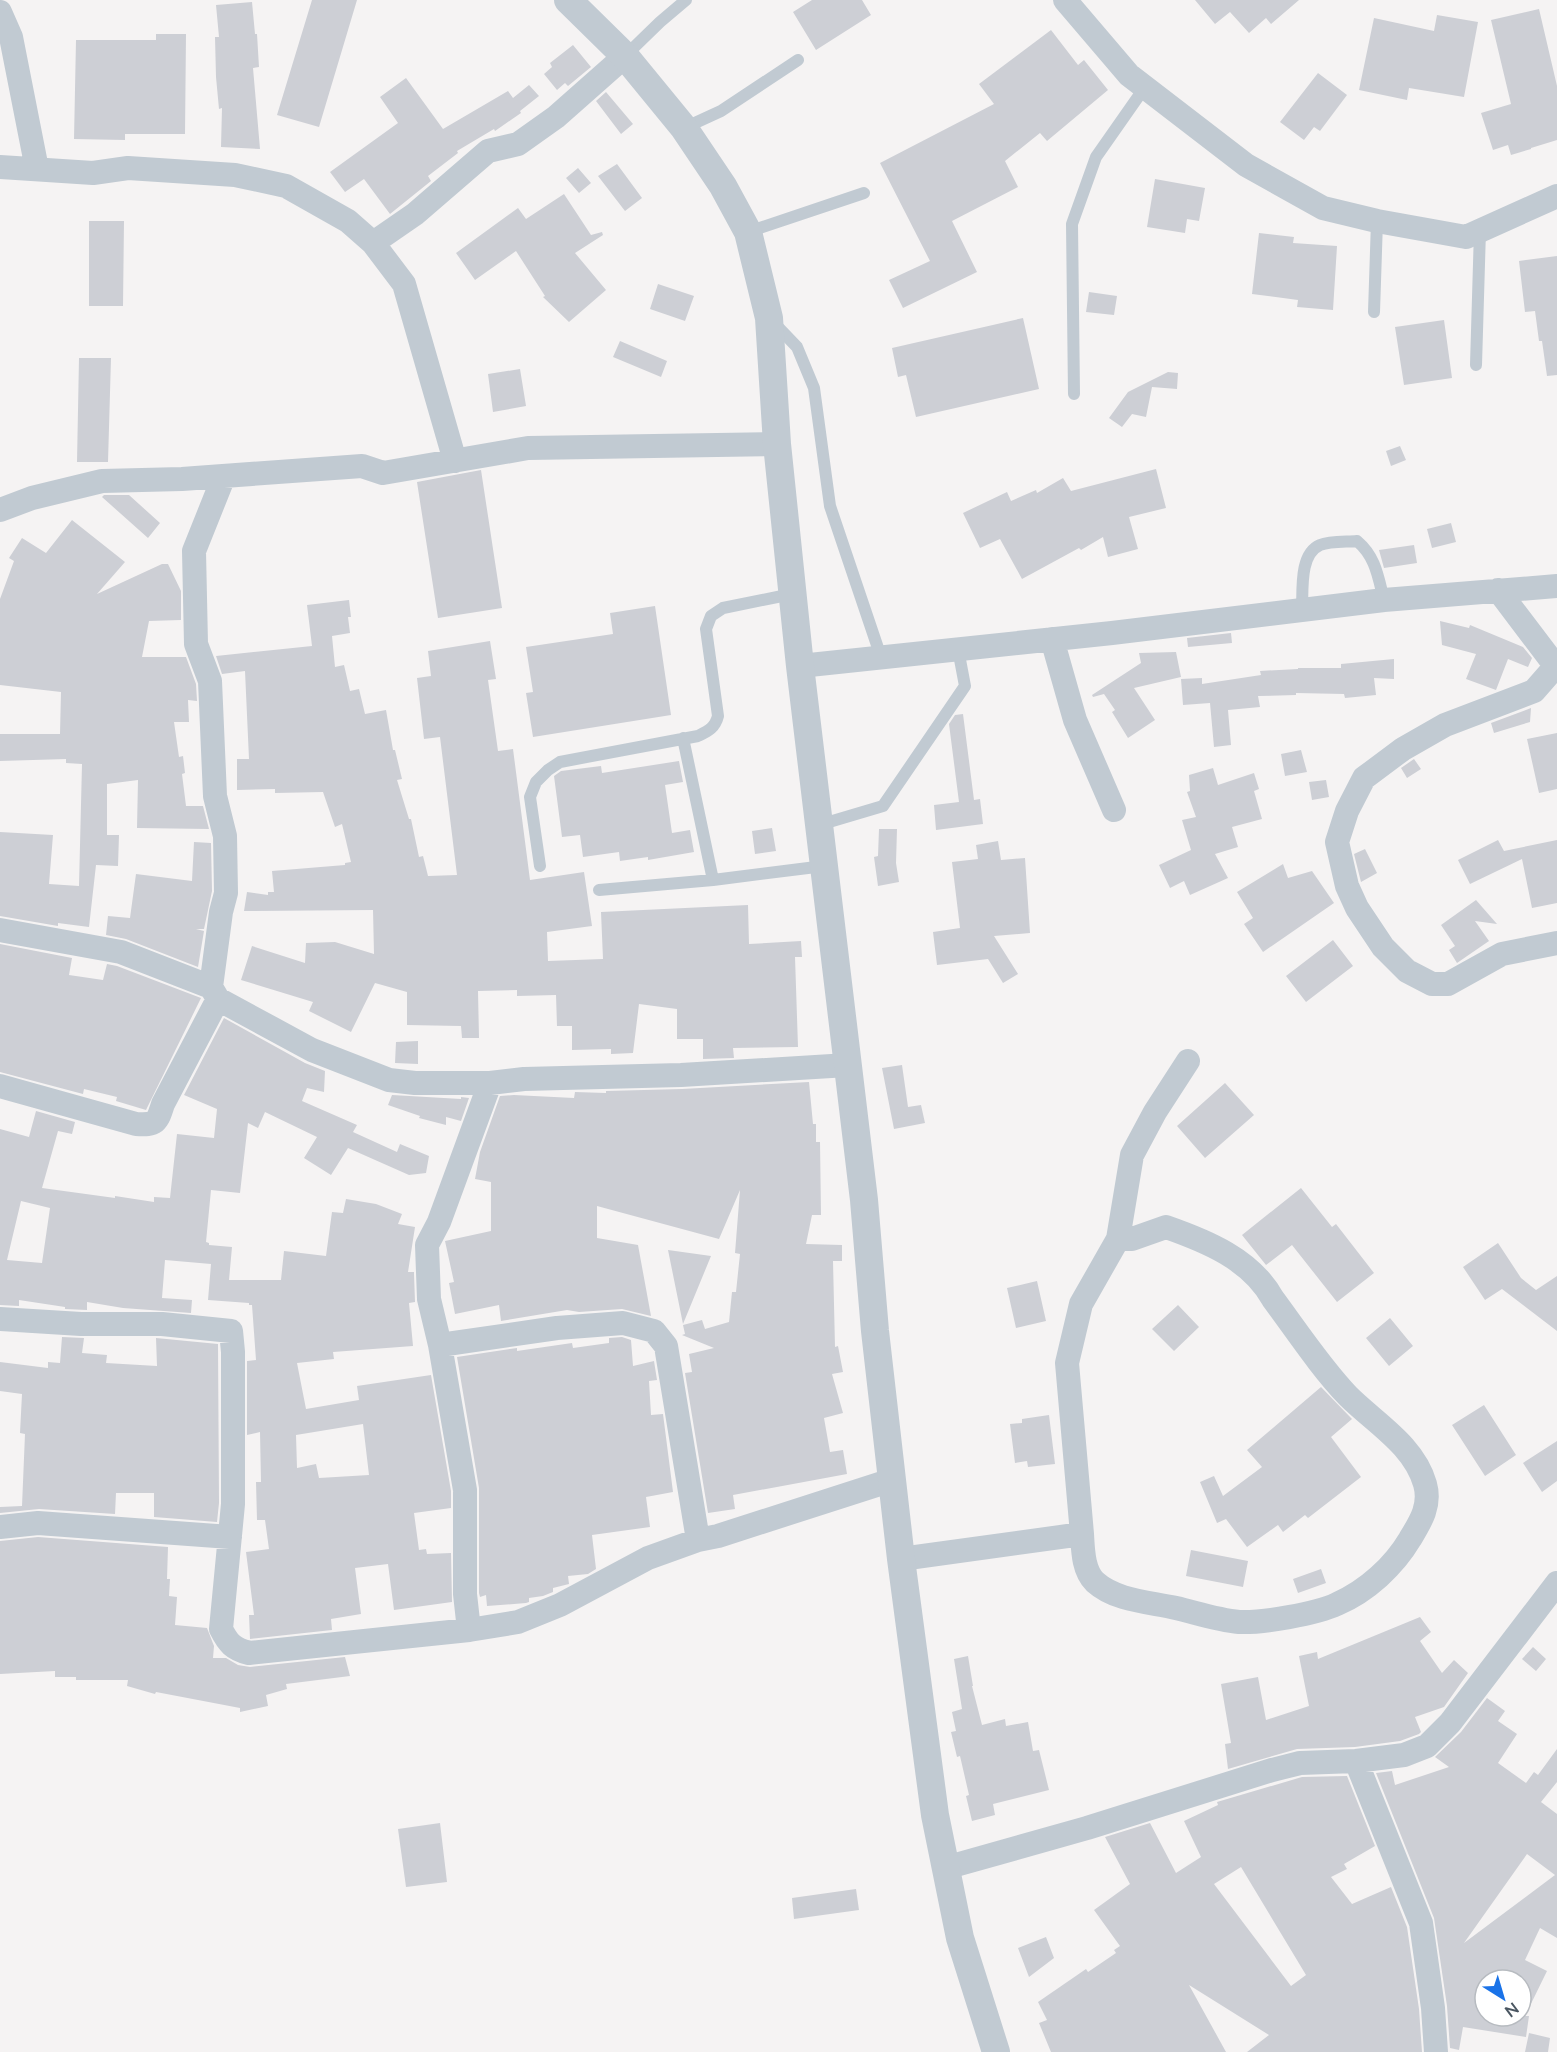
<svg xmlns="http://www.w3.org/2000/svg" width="1557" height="2052" viewBox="0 0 1557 2052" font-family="Lato,sans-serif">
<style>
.building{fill:#cdcfd5;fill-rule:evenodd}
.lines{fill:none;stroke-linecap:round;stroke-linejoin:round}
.service{stroke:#c1cad2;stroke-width:12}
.minor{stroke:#c1cad2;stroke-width:24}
.tertiary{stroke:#c1cad2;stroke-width:28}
</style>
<rect width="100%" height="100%" fill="#f5f3f3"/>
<!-- building -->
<path class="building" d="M312,0h45l-38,127 -42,-12z
M812,0h50l9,15 -55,35 -23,-38z
M1195,0h104l-28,24 -5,-6 -17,15 -19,-21 -15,12z
M252,2l3,32h2l2,33 -6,1 7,81 -39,-2 1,-39 -3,1 -3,-32 -1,-40h4l-3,-32z
M1539,9l18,77v54l-26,8v1l-20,6 -3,-10 -15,5 -12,-37 30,-9 -20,-84z
M1437,15l41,7 -14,75 -55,-9 -2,12 -48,-10 15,-72 60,13z
M1051,30l27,35 6,-5 24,30 -61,51 -7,-8 -35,28 13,26 -66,34 25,51 -74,36 -14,-28 41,-19 -50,-98 114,-59 -15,-20z
M156,34h30l-1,100h-60v6l-51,-1 2,-99h80z
M573,45l18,22 -23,19 -3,-3 -8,7 -13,-16 8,-7 -2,-4z
M1318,73l29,22 -27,36 -6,-4 -10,13 -24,-18z
M406,78l37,51 65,-38 5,7 16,-13 10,11 -19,15 1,2 -26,18 -1,-2 -37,22 1,2 -30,23 3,5 -41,33 -26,-35 -19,13 -15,-20 68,-49 -18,-26z
M606,92l27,32 -12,10 -25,-33z
M617,164l25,34 -17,13 -27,-35z
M578,168l13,15 -12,10 -13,-15z
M1155,179l50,9 -6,33 -12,-2 -2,14 -38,-6z
M564,194l27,41 11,-3 1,3 -28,18 31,37 -37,32 -26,-25 2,-1 -29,-45 -41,29 -19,-27 62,-45 8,11z
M89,221h35l-1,85h-34z
M1259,233l35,4 -1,6 44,3 -4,64 -36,-3 1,-7 -46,-6z
M1557,256v119l-10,1 -5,-35h-3l-4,-30 -10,1 -6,-51z
M658,284l36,12 -9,25 -35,-12z
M1089,292l28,4 -3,19 -28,-3z
M1023,318l16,71 -123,28 -10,-42 -8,2 -6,-29z
M1444,320l8,58 -48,7 -9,-58z
M620,341l47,20 -6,16 -48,-20z
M79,358h32l-3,104h-31z
M520,369l6,37 -33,6 -5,-38z
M1168,372l10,1 -1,16 -25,-2 -6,30 -14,-3 -10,13 -13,-9 19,-26z
M1400,446l6,14 -15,6 -5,-15z
M1156,469l10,39 -37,9 9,32 -30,8 -5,-20 -22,13 -2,-2 -57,31 -22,-40 -20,9 -17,-35 44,-21 4,9 25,-11 1,3 26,-15 8,13z
M481,470l21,138 -64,10 -21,-136z
M104,495h25l31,28 -12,15 -46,-41z
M72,520l53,42 -28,32 65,-30h6l13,27v29l-32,1 -7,36h44l10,27 1,17 -9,-1 1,22h-15l5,35 4,-1 2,17 -3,1 4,32h17l6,23 -72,-1 1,-48 -31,4v51h12l-1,31 -22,-1 -7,62 -31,-4v3l-58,-10v-84l53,3 -4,49 30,2 3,-122 -16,-1v-4l-66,2v-27h60l1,-42 -61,-7v-86l14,-38 -5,-3 13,-20 24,15z
M1451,523l5,19 -24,6 -5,-19z
M1414,545l3,18 -33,5 -5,-18z
M349,600l2,17h-3l2,16 -18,3 3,31 9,-2 6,26 9,-2 6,25 21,-4 7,40h2l7,29 -5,1 12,39h2l8,38 4,-1 5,20 29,-1 -17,-138 -16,2 -7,-61 14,-2 -3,-25 62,-10 6,38 -8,1 10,71 15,-2 17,131 54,-8 8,54 -45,6 1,29 55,-2 -2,-47 147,-7 1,39 52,-3 1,16h-7l3,90 -65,1 1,10 -31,1v-20h-26v-30l-38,-5 -6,49 -22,1v-5l-39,1v-24h-15l-1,-31 -39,1v-6l-39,1 1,47h-17l-1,-12 -54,-1v-33l-32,-9 -24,49 -42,-21 4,-9 -72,-22 11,-34 53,17 1,-20 29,-1 39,12 -1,-44 -129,1 3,-19 21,3v-3h6l-2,-21 73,-6v-2l6,-1 -9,-38 -7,3 -12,-35 -48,1v-4l-38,1v-31h12l-4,-88 -23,3 -6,-18 96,-10 -5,-41z
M655,606l16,109 -138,22 -7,-44 7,-1 -7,-45 87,-13 -3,-21z
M1440,621l29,7 1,-3 53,22 9,11 -4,9 -20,-8 -12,31 -30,-11 10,-25 -34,-9z
M1231,633l1,10 -44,4 -1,-9z
M1176,652l5,25 -47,11 21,32 -27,18 -16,-26 3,-2 -11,-16 -11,3 -1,-2 49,-32 -2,-10z
M1394,659v20l-20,-1 2,17 -31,3 -1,-4 -48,-1v2l-38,1 2,11 -32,3 3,35 -17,2 -4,-44 -27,2 -2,-26 21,-1v6l59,-9 -1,-4 38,-2v-1h43v-4z
M1531,708l-1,14 -36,11 -3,-10z
M963,714l11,86 6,-1 3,25 -47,6 -2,-25 25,-3 -10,-78 6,-9z
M1557,733v56l-18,4 -12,-54z
M1301,750l6,22 -22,4 -4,-22z
M1414,759l7,10 -14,9 -6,-10z
M679,761l4,21 -18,3 7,48 18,-3 4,22 -46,8v-3l-28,4 -1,-9 -36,5 -3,-22 -18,2 -8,-61 7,-5 40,-5 1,7z
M1213,768l5,17 36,-12 5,16 -5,2 8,28 -30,8 6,20 -23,7 13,24 -38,17 -6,-14 -14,7 -11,-23 32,-15 -9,-30 14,-3 -9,-25 3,-1 -1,-16z
M1326,780l3,17 -17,3 -3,-18z
M772,828l4,23 -21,3 -3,-23z
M879,829h18l-1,34 3,19 -21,4 -4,-29 4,-1z
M1498,840l6,11 53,-11v63l-25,5 -10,-49 -52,25 -12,-24z
M998,841l3,19 24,-2 5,75 -36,3 24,38 -15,9 -15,-24 -51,6 -4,-33 27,-4 -8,-66 26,-3 -2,-14z
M194,842l17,1 1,48 -8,38h-8l8,2 -6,36 -72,-28 -20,-4 2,-19 22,2 6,-44 56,7z
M1365,849l12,24 -16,9 -7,-28z
M1283,864l5,14 24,-7 22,32 -71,49 -19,-28 9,-6 -16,-26z
M1476,900l21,24 -22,-3 14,20 -32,22 -8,-13 6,-4 -14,-21z
M1333,940l20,26 -47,36 -20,-26z
M0,944l72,14 -3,17 34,5 4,-16 10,2 84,32 -55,112 -30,-9 1,-4 -33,-8 -1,5 -83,-22z
M224,1018l81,45 20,8 -1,21 -17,-4 -5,13 55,24 -4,7 44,20 3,-8 29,12 -3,17 -17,2 -61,-27 -17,27 -27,-17 13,-21 -52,-25 -7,16 -10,-5 -8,70 -29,-3 -5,52 3,1v2l23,2 -3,33h52l3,-29 42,5 6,-44 11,1 3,-14 30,5 26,10 -4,10 17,3 -7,45h6v2l1,28 -6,1 4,43 -80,6 1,7 -37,4 9,46 53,-9 -2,-14 74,-11 20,116v17l-37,5 5,37 7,-1 1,5 24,-1 1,49 -58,8 -6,-46 -33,4 6,46 -30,5 1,11 -82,9 -1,-24h5l-8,-63 23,-3 -4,-29h-8l-1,-38h5l-1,-50 -13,3v-74l9,-1 -4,-55h-3v-2l-41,-3 3,-36 -46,-4 -3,38 30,2 -1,13 -68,-5 -36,-6v8l-22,-1v-2l-46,-7v6l-19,-1v-176l29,8 7,-26 39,11 -3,12 -14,-3 -16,57 73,10v-2l39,6v-5l16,1 7,-64 37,4 3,-29 -33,-14zM21,1201l29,7 -8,55 -35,-3zM363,1424l6,51 -50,3 -3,-14 -19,4 -1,-33z
M418,1041v23l-23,-1 1,-21z
M902,1065l6,42 13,-2 4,18 -31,6 -12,-61z
M809,1082l4,42h3v18h4l1,73h-9l-6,29 36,1v16h-9l2,86 3,-1 5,26 -11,2 11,39 -19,5 6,34 13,-2 4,24 -114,21 2,14 -27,4 -23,-140 7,-1 -3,-18 25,-6 -32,-13 3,-1 -2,-9 19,-5 3,9 24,-7 3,-30h4l4,-38 -5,-1 5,-63 -21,49 -122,-33v32l41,7 13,71 -29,-7 -43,3 -12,-2 -66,11 -2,-16 -44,9 -6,-31 5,-1 -9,-41 46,-10v-49l-16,-3 5,-27 20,-56 14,-1 60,3 1,-6 31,1v-2l76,-2z
M1225,1083l29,32 -49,43 -28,-32z
M392,1095l69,4v-2l8,1 -8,23 -15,-4v8l-27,-7 1,-2 -32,-11z
M1301,1188l31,39 4,-3 38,49 -37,29 -45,-57 -26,20 -24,-30z
M1498,1243l23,35 15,12 21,-14v55l-55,-42 -17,11 -22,-33z
M668,1250l43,6 -28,68z
M1037,1281l9,40 -30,7 -9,-40z
M1178,1305l21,22 -25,24 -22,-22z
M1390,1318l23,28 -24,20 -23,-28z
M62,1337l22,1 -2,15 25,2 -1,8 51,3 -1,-28 62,6 1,159 -2,19 -63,-5v-24h-38l-1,21 -76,-5 -39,4v-6l22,-1 3,-72 -5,-1 2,-39 -22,-3v-29l48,6v-6l12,1z
M622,1337l9,3 2,26 21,-5 3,19 -8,1 2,34 12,-1 10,78 -27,5 4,30 -58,8 4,34 -8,5 -20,2 1,8 -16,4v4l-10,4 -14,2v4l-3,1 -39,3 -1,-11 -6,2 -1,-4v-105l-22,-131 60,-9v3l55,-8 1,5 36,-5v-5z
M1321,1387l31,32 -21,18 30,40 -53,41 -3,-3 -22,17 -5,-7 -31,22 -21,-28 -9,4 -17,-41 14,-6 9,20 39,-29 -15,-17z
M1484,1405l32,50 -31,21 -33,-51z
M1049,1415l6,49 -27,3 -1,-6 -12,2 -5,-39 12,-1v-4z
M1557,1441v40l-15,11 -19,-29z
M38,1537l130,10 -1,32h3l-1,17 8,1 -2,28 32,3 7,18 -1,12h13l12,7 12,2 95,-10 5,19 -64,8 1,5 -21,6 2,11 -28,6v-4l-84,-16 -1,2 -28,-8 1,-6h-52v-3h-21v-6l-55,3v-133z
M1191,1550l57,11 -5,26 -57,-11z
M1321,1569l5,14 -28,10 -5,-14z
M1420,1617l11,15 -11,9 22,32 12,-13 14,13 -24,34 -29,10 6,15 -2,2 -19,7 -45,6 -58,2 -69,20 -3,-25 6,-1 -10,-59 37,-7 8,43 43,-14 -10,-50 18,-4 1,7z
M1533,1647l13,12 -10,12 -14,-12z
M968,1656l5,30h-1l10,39 23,-6 1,7 22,-4 5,29 6,-1 10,40 -56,14 2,11 -23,6 -6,-25 3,-1 -9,-39 -3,1 -6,-25 5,-1 -4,-19 10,-3 -8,-50z
M1487,1698l18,13 -7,10 19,13 -19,29 28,20 8,-11 4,3 19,-26v33l-16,20 16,12v124l-17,-10 -15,32 22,11 -22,45h4l-3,21 -63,-10 -4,23 -9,-2 -3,-42 -13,-88 -58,-145 16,-2 3,14 54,-18 -14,-10 26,-25zM1527,1854l28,21 -91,68zM1485,1980h36v36h-36z
M1347,1776l28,70 -31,18 3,5 -16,8 21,27 39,-17 16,40 12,82 3,43h-175l22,-17 -80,-50 37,67h-175l-12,-29 8,-3 -9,-18 48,-33 2,3 28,-19 -2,-3 6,-4 -26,-36 36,-26 -25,-47 45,-14 26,50 25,-16 -17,-36 34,-16 -1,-3 85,-25zM1241,1867l65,108 -15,11 -77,-102z
M440,1823l7,59 -41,5 -8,-58z
M856,1889l3,21 -65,9 -2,-21z
M1046,1937l8,21 -25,19 -11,-29z
M1529,2033l21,5 -2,14h-23z"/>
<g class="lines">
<!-- service -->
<path class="service" d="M625,56l35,-34 26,-22
M684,128l37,-17 77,-51
M748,232l116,-39
M1374,312l3,-91
M774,323l23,24 17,41 16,118 51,151
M1476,365l4,-135
M1074,394l-2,-170 24,-67 49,-70
M1302,610c1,-19 -3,-56 18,-65 10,-4 26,-3 37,-4 19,16 21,36 27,59
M683,738l30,142 111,-14
M819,825l64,-19 82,-120 -7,-37
M540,866l-10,-69 6,-15 12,-12 12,-8 138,-26c10,-5 17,-8 20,-20l-12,-87 5,-13 12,-8 69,-14
M599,890l114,-10"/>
<!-- minor -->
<path class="minor" d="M1065,0l64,75 117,90 77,43 54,13 89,16 91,-41
M0,12l11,25 26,132
M0,167l93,6 35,-5 107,7 51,11 62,35 25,22 31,41 51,177
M373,243l42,-29 73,-63 30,-7 38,-27 69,-61
M0,510l32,-12 70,-17 80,-2 180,-13 21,7 145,-25 249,-4
M1498,590l59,78
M1052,639l23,81 39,90
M800,666l312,-33 272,-33 173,-14
M1555,667l-21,24 -89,34 -42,24 -39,29 -17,33 -10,31 10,44 10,22 26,39 24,24 25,13h16l54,-30 55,-11
M0,930l121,22 90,35 7,12 94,51 77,30 26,3h75l34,-4 157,-4 167,-10
M211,987l10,-75 5,-19 -1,-57 -10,-40 -5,-115 -14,-37 -2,-93 30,-75
M0,1086l136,38c20,1 21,-1 27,-20l55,-105
M0,1319l81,5h81l69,7 2,21v152l-12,125c7,14 12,20 28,24l220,-23 49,-8 42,-17 88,-47 50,-18 20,-4 174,-56
M440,1345l117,-17 66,-5 31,8 12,15 32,194
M0,1527l38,-4 192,14
M1082,1534c1,16 1,36 13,48 21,19 55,20 81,26 21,5 42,12 63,14 23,1 77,-8 98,-18 30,-13 57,-38 73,-65 11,-18 21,-34 15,-55 -11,-39 -50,-61 -77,-88 -27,-28 -52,-66 -75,-97 -22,-40 -67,-58 -107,-72l-34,12h-14
M901,1559l181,-25 -15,-171 14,-59 37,-65 14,-84 23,-43 33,-51
M469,1630l-4,-36v-104l-25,-145 -11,-46 -2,-54 12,-23 51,-139
M1356,1761l65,162 12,85 3,44
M945,1868l142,-40 185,-58 28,-7 56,-2 48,-6 23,-9 23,-23 107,-140"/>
<!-- tertiary -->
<path class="tertiary" d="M568,0l57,56 59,72 39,58 25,46 21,86 8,126 23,222 64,534 11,131 26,228 34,256 25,123 36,114"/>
</g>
<!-- north arrow -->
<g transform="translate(1503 1998) rotate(143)"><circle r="28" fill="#ffffff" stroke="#b7bbc0" stroke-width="1.5"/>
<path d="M0-4.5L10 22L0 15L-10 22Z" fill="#1a73e8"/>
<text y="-9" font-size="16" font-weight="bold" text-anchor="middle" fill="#4a5661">N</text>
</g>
</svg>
